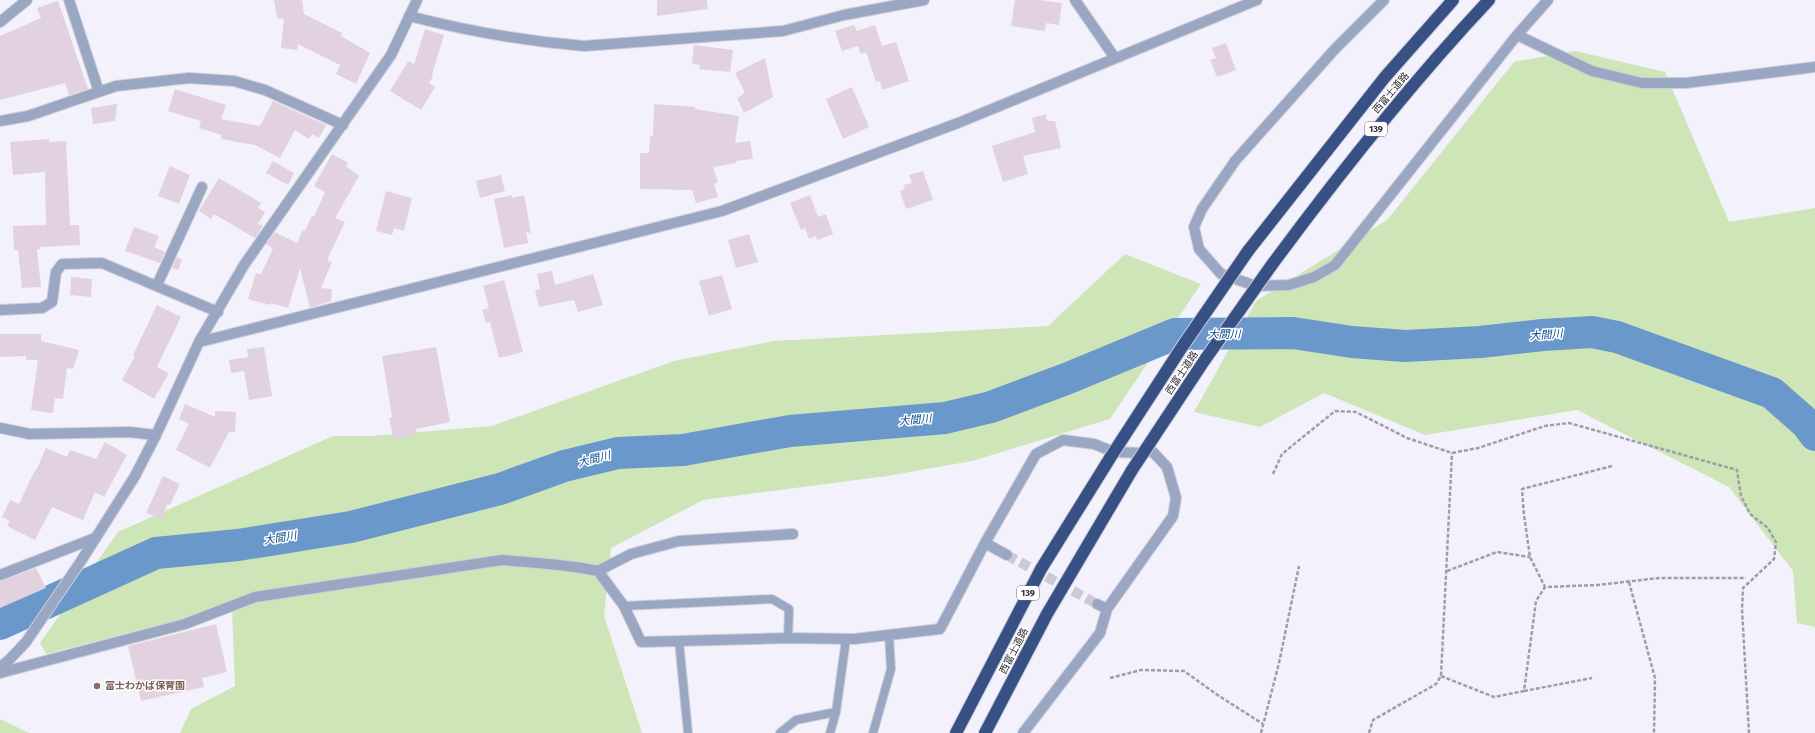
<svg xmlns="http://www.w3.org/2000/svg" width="1815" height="733" viewBox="0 0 1815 733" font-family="'Fira Sans','Noto Sans JP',sans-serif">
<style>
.green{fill:#cde5b7}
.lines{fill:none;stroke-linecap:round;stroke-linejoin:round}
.river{stroke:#6b98cb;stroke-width:32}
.building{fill:#e2d2df}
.minor-tunnel{stroke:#cbcad4;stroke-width:10;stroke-dasharray:10 5;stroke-linecap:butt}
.service-casing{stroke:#cfced8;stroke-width:10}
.minor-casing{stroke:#cfced8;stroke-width:12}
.tertiary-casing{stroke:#cfced8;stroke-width:12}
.motorway-casing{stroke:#cfced8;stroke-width:14}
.path{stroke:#9f9da6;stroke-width:2.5;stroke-dasharray:4 2;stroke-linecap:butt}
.service{stroke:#9aa7c2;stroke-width:8}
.minor{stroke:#9aa7c2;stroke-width:10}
.tertiary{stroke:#9aa7c2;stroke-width:10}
.motorway{stroke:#385185;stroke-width:12}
.motorway-bridge-casing{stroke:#cfced8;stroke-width:14;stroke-linecap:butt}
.motorway-bridge{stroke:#385185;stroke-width:12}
.education-dot{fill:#8d6e63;stroke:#fff;stroke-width:1.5}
.labels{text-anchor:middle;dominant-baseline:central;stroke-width:3;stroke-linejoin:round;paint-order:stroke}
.shield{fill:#fff;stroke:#6c6b70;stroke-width:1}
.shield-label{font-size:9px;font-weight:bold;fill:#2d2c33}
.street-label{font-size:10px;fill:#2d2c33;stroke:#fff}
.education-label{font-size:10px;font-weight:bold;fill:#785e54;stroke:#fff;text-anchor:start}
.water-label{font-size:11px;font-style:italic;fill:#074b8a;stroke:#fff}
</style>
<rect width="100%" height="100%" fill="#f3f1fc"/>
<!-- green -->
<path class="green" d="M1575,51l90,21 64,150 86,-14v419l-18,-4 -4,-52 -64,-84 -152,-77 -152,25 -101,-42 -64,34 -66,-15 62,-111 131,-81 127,-158z
M1125,254l76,30 -91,135 -138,42 -85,15 -184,24 -92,48 -7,68 38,117h-462l11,-24 44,-23 -3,-80 -186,48 -6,-11 78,-111 215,-96h38l121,-10 182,-65 100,-20 274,-15z
M0,719l29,14h-29z"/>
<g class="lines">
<!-- river -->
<path class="river" d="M0,624l156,-71 82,-8 113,-18 149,-38 64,-23 54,-13 65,-3 107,-19 155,-13 46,-11 75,-28 109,-45 118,-1 59,9 53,4 75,-4 63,-7 49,-3 25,5 155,56 34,30 9,12"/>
</g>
<!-- building -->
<path class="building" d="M274,0h28l2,14 38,19 -1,3 29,17 -14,31 -20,-10 4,-9 -42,-21 -1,6 -16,-2 3,-29 -7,-1z
M657,0h50l1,9 -51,7z
M1015,0h24l23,3 -3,22 -13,-2 -1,8 -34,-5z
M58,1l30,88 -19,6 -4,-12 -65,17v-64l41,-18 -4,-10z
M854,25l3,6 18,-6 7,21 14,-4 13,39 -27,9 -2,-9 -4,1 -10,-30 -5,2 -3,-8 -16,5 -7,-20z
M425,29l19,6 -12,40 1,1 -4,7 6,4 -14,23 -31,-19 18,-30 6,3z
M1226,43l10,27 -19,7 -7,-17 6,-2 -4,-10z
M694,45l39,5 -3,22 -31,-3 1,-4 -8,-1z
M765,58l8,39 -29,16 -7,-15 8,-5 -10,-20z
M852,87l17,40 -26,12 -17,-40z
M175,89l51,16 -5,14 39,7 13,-25 53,24 -7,13 -7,-4 -3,5 -14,-9 -15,28 -25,-13 -34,-6 1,-4 -23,-7 2,-7 -33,-10z
M117,104l-2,17 -22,3 -2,-16z
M654,104l41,3v2l44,7 -4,27 15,-2 3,18 -17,2v2l-23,4 5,15 -4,2 4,13 -22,6 -4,-13 -52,-1v-36h9l1,-17h3z
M1046,114l1,7h8l6,27 -38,8 5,18 -25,8 -11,-36 43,-14 -3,-14z
M49,139v3l17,-1 4,84h9l1,20 -40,2v2h-3l4,38 -19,1 -4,-38h-4l-1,-24 33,-1 -1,-53 -32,3 -3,-33z
M332,154l16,9 -2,3 13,10 -24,42 10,4 -18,38 5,2 -11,26 11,1 -1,12 -21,7 -10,-40 -12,40 -17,-5 -1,2 -22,-6 8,-26 5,1 12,-25 -7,-5 9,-12 22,11 6,-13 2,1 7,-15 2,1 11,-25 -11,-6z
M273,161l21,12 -6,12 -22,-12z
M170,166l20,9 -11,29 -21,-8z
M923,171l10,29 -27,9 -6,-18 5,-2 -1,-4 8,-2 -3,-8z
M501,175l4,16 -25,7 -4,-17z
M219,178l42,25 -3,5 7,4 -7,12 5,2 -8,12 -41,-24 -3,5 -12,-8z
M386,191l26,7 -8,33 -10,-3 -2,7 -16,-4z
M512,195v3l12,-3 7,38 -5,-1 2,11 -24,5 -10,-49z
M810,195l8,22 8,-3 7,20 -16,6 -1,-4 -7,3 -4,-11 -4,2 -11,-27z
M134,227l25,9 -5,11 11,5 -5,11 -35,-12z
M749,234l9,28 -22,6 -8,-28z
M177,257l5,3 -4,10 -6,-2z
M552,271l3,14 38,-11 10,31 -25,7 -4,-12 -35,7 -4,-17 5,-1 -3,-15z
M722,275l10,34 -23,7 -10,-35z
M71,277l21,2 -1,18 -21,-2z
M504,280l19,72 -24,6 -9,-36 -4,1 -4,-13 7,-2 -6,-22z
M157,305l24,12 -24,50 12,6 -15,26 -32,-19 13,-24 -2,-1z
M0,334h41v7l38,9 -6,19 -6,-1 -4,31 -8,-1 -2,15 -22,-3 7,-50h-12v-4l-26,1z
M264,347l8,49 -23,4 -5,-29 -13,2 -2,-13 19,-3 -1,-8z
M436,347l14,75 -34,7 1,5 -23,6 -5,-22 3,-1 -10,-61z
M185,404l30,13v-6l21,1 -1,20h-6l-19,36 -34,-18 13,-26 -10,-5z
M105,442l22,13 -23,42 -9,-5 -12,28 -31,-13 -17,33 -28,-14 3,-5 -8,-4 8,-17 9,4 16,-34 1,1 10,-23 21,9 3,-7 26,9z
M163,476l17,8 -10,21 -3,-1 -5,15 -16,-6z
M36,568l10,20 -46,20v-27z
M216,624l11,48 -25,6 2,9 -63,14 -13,-55z"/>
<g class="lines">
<!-- minor-tunnel -->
<path class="minor-tunnel" d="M1007,555l90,49"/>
<!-- service casing -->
<g class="service-casing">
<path id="service" d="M624,606l148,-7 17,10 -1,29
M679,641l9,92
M780,733l16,-13 40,-8 10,-73
M830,733l6,-21
M873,733l18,-64 -2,-34"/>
</g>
<!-- minor casing -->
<g class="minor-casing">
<path id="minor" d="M69,0l30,92
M1075,0l40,58
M1384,0l-49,49 -100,112 -33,48 -8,18 5,22 22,25 35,12 33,-1 25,-8 21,-12 182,-230 31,-35
M409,16c58,15 115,25 175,30l199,-15 61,-16 80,-15
M0,22l27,-22
M1517,35l75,36 50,12h44l129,-16
M0,121l28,-5 88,-30 73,-8 45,3 31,9 78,35
M157,285l45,-98
M0,310l42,-2 10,-6 4,-30 6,-8 40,-1 116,49
M0,428l30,6 99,-2 27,3
M985,543l22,12
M598,571l33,-17 48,-13 114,-7
M0,575l95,-37
M1097,604l10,5
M0,673l185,-49 70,-27 247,-37c32,3 64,4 96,11l26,35 17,36 147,-4 66,1 86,-10 45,-86 51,-89 27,-14 31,4 20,8 27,1 11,-2 15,16 9,31 -3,18 -66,93 -7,24 -77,100"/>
</g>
<!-- tertiary casing -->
<g class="tertiary-casing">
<path id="tertiary" d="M199,342l523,-131 236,-88 299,-123
M0,667l9,-7 17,-18 55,-81 54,-85 21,-41 43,-93 45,-77 147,-210 26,-55"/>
</g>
<!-- motorway casing -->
<g class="motorway-casing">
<path id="motorway" d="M1248,251l137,-174 68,-77
M1271,266c68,-92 139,-182 218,-266
M956,733l85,-164 69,-111
M985,733l62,-119 85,-144"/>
</g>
<!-- path -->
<path class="path" d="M1612,466l-90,23 2,26 6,42 15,30 53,-2 61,-7h87
M1273,474l9,-20 53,-43 21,1 51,26 45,15 26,-5 67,-22 24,-3 168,47 4,26 9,18 18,14 8,14 -2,17 -31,29 -1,21 7,124
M1447,571l50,-19 33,5
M1629,582l26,96 -1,55
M1441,676l53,21 30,-6 12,-90 9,-14
M1110,678l31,-8 43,1 32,23 47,30
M1524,691l68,-13
M1261,733l18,-70 20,-97
M1369,733l4,-13 63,-36 5,-8 11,-223"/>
<!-- service -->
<use href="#service" class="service"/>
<!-- minor -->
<use href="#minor" class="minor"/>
<!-- tertiary -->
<use href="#tertiary" class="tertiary"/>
<!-- motorway -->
<use href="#motorway" class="motorway"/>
<!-- motorway-bridge casing -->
<g class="motorway-bridge-casing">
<path id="motorway-bridge" d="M1110,458l72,-111 66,-96
M1132,470l72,-109 67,-95"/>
</g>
<!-- motorway-bridge -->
<use href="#motorway-bridge" class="motorway-bridge"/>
</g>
<!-- markers -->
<circle class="education-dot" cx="97" cy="686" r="4"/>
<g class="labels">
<!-- shield labels -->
<g class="shield">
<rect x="1365" y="122" width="22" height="14" rx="3"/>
<rect x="1017" y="586" width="22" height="14" rx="3"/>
</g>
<g class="shield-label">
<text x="1376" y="129">139</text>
<text x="1028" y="593">139</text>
</g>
<!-- street labels -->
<g class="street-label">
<text transform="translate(1391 93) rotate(-50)">西富士道路</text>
<text transform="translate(1182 373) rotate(-56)">西富士道路</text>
<text transform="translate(1014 651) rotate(-63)">西富士道路</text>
</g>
<!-- education labels -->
<g class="education-label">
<text x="105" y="686">富士わかば保育園</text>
</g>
<!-- water labels -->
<g class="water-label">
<text x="1224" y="334">大間川</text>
<text transform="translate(1546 335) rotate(-4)">大間川</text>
<text transform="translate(915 420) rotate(-5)">大間川</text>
<text transform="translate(594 459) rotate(-14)">大間川</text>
<text transform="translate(280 538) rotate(-9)">大間川</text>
</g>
</g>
</svg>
